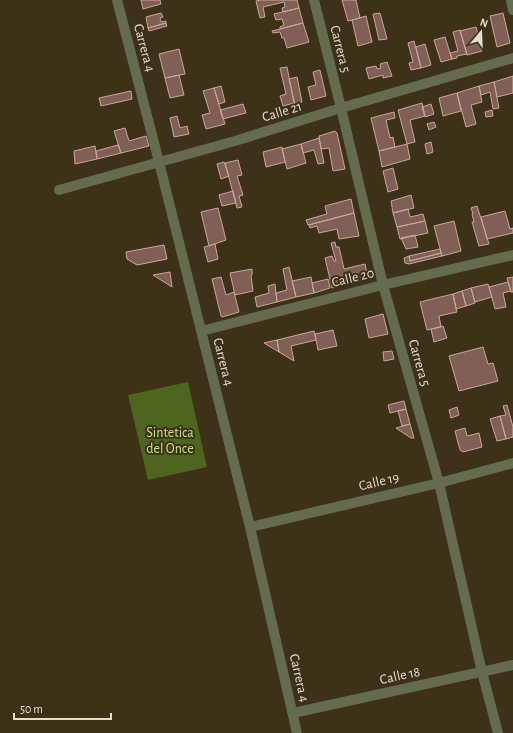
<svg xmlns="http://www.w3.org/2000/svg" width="513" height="733" viewBox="0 0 513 733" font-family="'Alegreya Sans',sans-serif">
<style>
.green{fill:#4d651e}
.building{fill:#806056;stroke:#caa69b}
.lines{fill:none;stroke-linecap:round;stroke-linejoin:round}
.minor{stroke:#656b4d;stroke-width:10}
.labels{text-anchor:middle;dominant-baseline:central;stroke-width:4;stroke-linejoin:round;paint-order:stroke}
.street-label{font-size:14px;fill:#e5dece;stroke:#3d3117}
.park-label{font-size:14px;fill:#bfe482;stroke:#3d3117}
</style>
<rect width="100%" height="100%" fill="#3d3117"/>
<!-- green -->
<path class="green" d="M188,382l19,85 -59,13 -20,-85z"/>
<!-- building -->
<path class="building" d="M141,0h19l1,4 -18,5z
M261,0h36l2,8 -16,4 -1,-4 3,-1 -1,-5 -21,5 2,10 -5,1 -4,-17z
M342,0h14l4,18 -12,3z
M299,8l4,15 -23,6v-2l4,-2 -2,-6 -6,1 -2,-6z
M161,13l2,4 -3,1 1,4 5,-1v2l-18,5 -2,-11z
M380,13l7,26 -8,1 -6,-26z
M503,13l7,30 -13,4 -7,-31z
M366,16l6,26 -14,4 -6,-26z
M166,23l1,3 -18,5 -1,-3z
M303,23l6,19 -22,6 -3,-10h-2l-2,-6 -7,1 -1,-2z
M476,27l6,24 -15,4 -7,-24z
M460,30l7,24 -10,2v2l-5,1 -2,-6 8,-2 -5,-19z
M445,37l7,22 -11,3 -7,-22z
M414,41l7,27 -10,2 -2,-7 4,-1 -5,-19z
M425,44l6,21 -10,3 -5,-21z
M179,49l6,25 -20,4 -6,-24z
M387,62l5,14 -9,2v-3l-14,4 -3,-11 10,-2 1,3 4,-1 -1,-4z
M287,67l7,36 -11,3 -3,-10 6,-2 -6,-26z
M320,70l6,26 -15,4 -3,-13 8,-2 -3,-13z
M179,75l5,20 -14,3 -5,-20z
M513,76v17l-16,4 -3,-15z
M297,77l5,25 -7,3 -6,-26z
M494,82l5,26 -6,1 -3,-17 -9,3 -2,-9z
M221,86l4,16 -6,2 -5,-16z
M479,86l3,16 -11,3 5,19 -10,3 -9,-34z
M214,88l11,36 -19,5 -4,-14 8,-2 -7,-22z
M131,91l1,8 -31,7 -2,-8z
M457,93l4,18 -18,5 -4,-18z
M422,103l3,13 -15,4 5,22 -8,2 -9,-34z
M243,104l3,9 -23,6 -3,-9z
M431,104l3,10 -9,3 -3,-10z
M492,110l1,6 -7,1 -1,-5z
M394,112l1,6 -9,2 4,18 3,-1 2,10 -16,4 -8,-33z
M177,116l3,12 7,-2 2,8 -15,3 -4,-19z
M434,122l2,5 -7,3 -2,-6z
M125,128l4,13 17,-5 3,10 -28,7 -7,-22z
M335,131l2,2 8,36 -12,2 -4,-23 -8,1 -2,-13z
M319,138l5,25 -6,1 -4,-14 -11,3 -2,-9z
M431,142l2,10 -6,2 -2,-10z
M301,144l5,19 -19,6 -5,-20z
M407,144l3,15 -28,8 -3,-16z
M118,145l3,8 -24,6 -1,-8z
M95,146l2,13 -22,5 -1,-13z
M282,147l3,15 -19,5 -3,-15z
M238,160l4,15 -5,1 6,19 -4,1 3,11 -5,1 -12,-45z
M224,162l5,14 -8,3 -4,-15z
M393,168l5,21 -10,3 -5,-21z
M233,191l3,12 -14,3 -3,-11z
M411,195l3,13 -21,5 -2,-12z
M351,199l3,14 -46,12 -2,-5 21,-6 -2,-8z
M477,206l12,38 -10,2 -7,-24h2l-2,-8h1l-2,-6z
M218,208l8,32 -17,6 -8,-34z
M408,209l2,8 13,-3 2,7 -28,6 -4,-14z
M505,211l5,18 3,-1v5l-26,6 -6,-22z
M354,213l5,23 -20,3 -2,-10 -18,4 -2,-7 -7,2 -1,-3z
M425,221l3,12 -28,6 -3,-12z
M454,221l7,30 -19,5 -8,-30z
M415,235l3,12 -12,2 -5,-11z
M335,242l1,5h3l5,22 21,-5 3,14 -36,10 -7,-30 7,-2 2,5h2l-5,-18z
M215,244l3,15 -10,3 -4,-15z
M164,245l3,14 -30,6 -10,-6 -1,-7z
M440,249l1,4 -31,8 -1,-5z
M441,253l1,3 -33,8 -4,-1 -1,-5 5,-2 1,5z
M289,267l7,30 -19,5 -1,-9 11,-3 -4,-21z
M252,269v6l-1,1 2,15 -18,4 -5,-22z
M170,272l2,15 -19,-12z
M221,277l5,18 8,-3 5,20 -17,5 -1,-1 -9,-37z
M311,277l3,16 -18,4 -4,-16z
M513,277v15h-2l-4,-14z
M328,279l2,9 -16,5 -2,-10z
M508,282l3,9 -8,2 3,14 -11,2 -6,-22z
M275,284l2,18 -20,5 -2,-10 14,-4 -1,-7z
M488,284l4,13 -17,5 -4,-14z
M471,288l4,15 -9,3 -4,-15z
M462,291l4,15 -10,3 -3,-15z
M453,294l4,18 -18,4 2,11 -14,3 -7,-28z
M383,314l5,20 -19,4 -4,-19z
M443,326l4,12 -13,4 -3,-13z
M333,330l4,16 -19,4 -3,-16z
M314,331l2,9 -25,6 3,15 -15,-9 -2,-12z
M277,340l2,12 -15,-9 4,-1z
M483,347l5,17 5,-1 5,18 -39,10 -10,-35z
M392,351l2,8 -10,2 -1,-9z
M404,401l2,8 -16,4 -2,-8z
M507,405l6,22v10l-7,2 -6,-23 6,-1 -3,-9z
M457,407l2,8 -8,3 -2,-8z
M406,409l4,15 -8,2 -4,-15z
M500,416l6,23 -9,2 -7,-22z
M410,424l4,14h-3l-15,-10z
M465,428l2,8 12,-3 3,14 -19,5 -3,-2 -5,-19z"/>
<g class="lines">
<!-- minor -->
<path class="minor" d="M117,0l42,162 91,365 47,206
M314,0l27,108 42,177 56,198 43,189 16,61
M511,0l2,10
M59,190l176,-49 106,-33 172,-50
M201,331l182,-46 130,-30
M250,527l189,-44 74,-20
M293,713l220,-48"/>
</g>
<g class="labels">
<!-- street labels -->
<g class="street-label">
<text transform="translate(144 48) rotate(75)">Carrera 4</text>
<text transform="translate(340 49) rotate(76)">Carrera 5</text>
<text transform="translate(282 112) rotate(-17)">Calle 21</text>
<text transform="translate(353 278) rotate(-14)">Calle 20</text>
<text transform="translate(223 362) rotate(76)">Carrera 4</text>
<text transform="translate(419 363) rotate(74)">Carrera 5</text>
<text transform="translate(379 482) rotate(-13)">Calle 19</text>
<text transform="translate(400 676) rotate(-12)">Calle 18</text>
<text transform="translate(299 678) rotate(77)">Carrera 4</text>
</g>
<!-- park labels -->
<g class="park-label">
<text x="170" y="433">Sintetica<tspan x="170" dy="16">del Once</tspan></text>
</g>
</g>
<!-- north arrow -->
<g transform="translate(481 32) rotate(19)" stroke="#3d3117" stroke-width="3" paint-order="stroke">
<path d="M0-3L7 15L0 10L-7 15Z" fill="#e5dece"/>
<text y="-6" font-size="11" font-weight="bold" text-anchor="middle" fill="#e5dece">N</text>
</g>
<!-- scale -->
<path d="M14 713v6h97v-6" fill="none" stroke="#e5dece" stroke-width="2"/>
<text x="20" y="713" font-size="12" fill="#e5dece" stroke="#3d3117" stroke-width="3" paint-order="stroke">50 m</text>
</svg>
